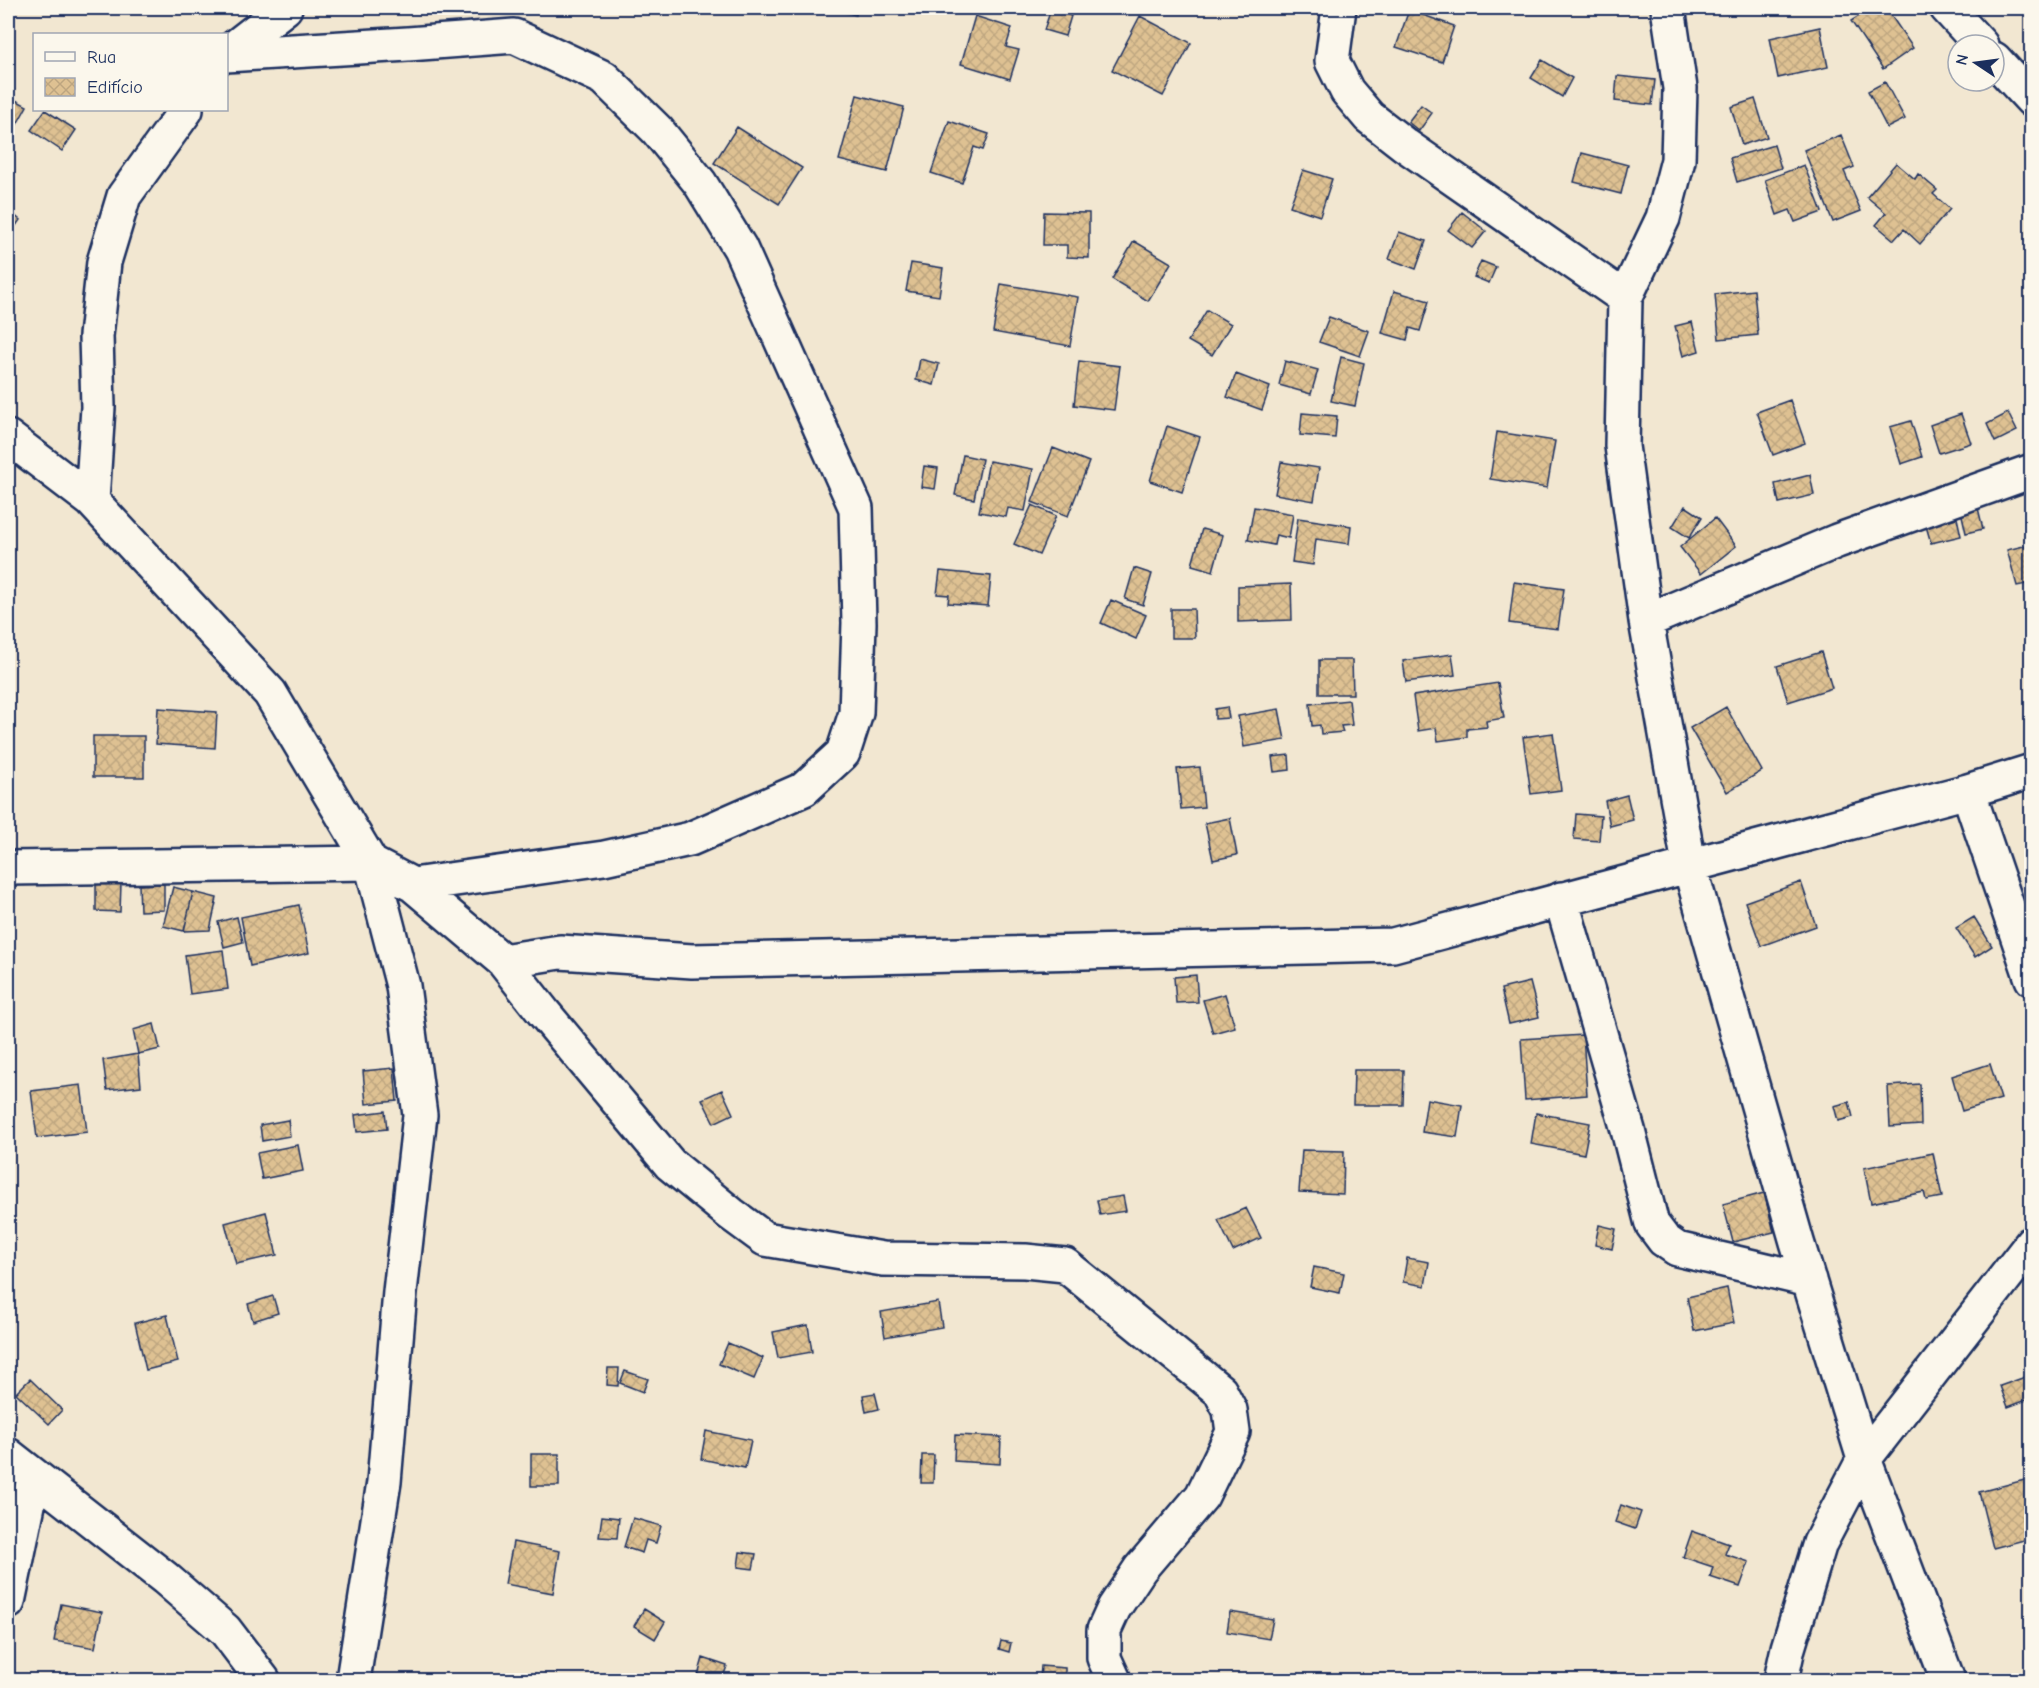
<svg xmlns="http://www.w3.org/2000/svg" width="2039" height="1688" viewBox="0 0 2039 1688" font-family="'Comic Neue',sans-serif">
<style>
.building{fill:url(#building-cross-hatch);stroke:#1b2f5e;stroke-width:1.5}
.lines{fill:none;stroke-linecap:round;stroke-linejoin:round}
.minor-casing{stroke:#1b2f5e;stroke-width:38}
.minor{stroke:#fbf7ec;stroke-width:33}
</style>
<defs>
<pattern id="building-cross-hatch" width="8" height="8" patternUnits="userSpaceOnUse" patternTransform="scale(1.5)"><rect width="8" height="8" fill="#dec192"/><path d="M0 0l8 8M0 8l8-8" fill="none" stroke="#bea680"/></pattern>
</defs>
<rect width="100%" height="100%" fill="#f2e7d1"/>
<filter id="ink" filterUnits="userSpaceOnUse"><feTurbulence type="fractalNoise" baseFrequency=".0167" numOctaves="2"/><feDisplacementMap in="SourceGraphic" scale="12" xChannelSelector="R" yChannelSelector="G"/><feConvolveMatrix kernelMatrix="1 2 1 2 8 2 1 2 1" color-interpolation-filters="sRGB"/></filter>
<g filter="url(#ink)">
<!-- building -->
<path class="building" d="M828,8h30l-2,7z
M1725,8h52v3l-52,2z
M1872,8h14l27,40 -30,21 -32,-48z
M1051,9l20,7 -6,20 -21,-6z
M1409,10l45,16 -12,36 -46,-15z
M975,16l37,12 -6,19 13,3 -9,29 -49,-15z
M1140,16l51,27 -28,53 -51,-26z
M1820,27l8,40 -50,11 -8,-40z
M1542,60l30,18 -10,19 -31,-19z
M1617,76l38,4 -3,25 -37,-4z
M1885,82l20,37 -18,9 -19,-37z
M857,95l47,12 -17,65 -48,-12z
M8,96l19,10 -16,29 -3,-2z
M1755,99l12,38 -25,8 -11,-38z
M1421,105l11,8 -13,18 -11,-9z
M45,110l31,20 -14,21 -31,-21z
M949,121l40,13 -6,16 -9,-3 -12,36 -31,-10z
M737,127l65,41 -23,36 -65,-41z
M1841,135l13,32 -10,4 17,40 -28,11 -29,-72z
M1774,145l7,23 -44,14 -7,-24z
M1582,153l46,12 -7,29 -47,-12z
M1896,163l19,16 3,-5 19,16 -4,4 17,15 -30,35 -16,-15 -10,11 -18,-15 10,-12 -19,-16z
M1804,165l18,47 -27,10 -5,-12 -13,5 -12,-35z
M1303,170l29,9 -12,37 -30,-10z
M8,210l12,10 -12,17z
M1044,212l45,1v45l-22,-1v-12h-24z
M1462,212l24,19 -14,17 -24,-18z
M1399,232l27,9 -10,28 -27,-10z
M1134,241l37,22 -23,38 -36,-22z
M1481,261l15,6 -7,16 -15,-6z
M911,263l32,5 -4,28 -33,-5z
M1001,284l77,13 -8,49 -77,-14z
M1754,290l4,45 -39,4 -4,-45z
M1394,291l35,10 -9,30 -10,-3 -3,12 -25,-7z
M1207,310l24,14 -19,31 -24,-14z
M1329,317l40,14 -9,25 -41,-14z
M1692,322l7,29 -16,5 -8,-30z
M1341,357l23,6 -9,43 -24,-5z
M920,359l19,5 -5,21 -18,-5z
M1079,361l41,5 -6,44 -40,-5z
M1285,361l33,9 -7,24 -32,-9z
M1236,374l34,13 -8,23 -35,-13z
M1790,400l15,43 -32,12 -16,-43z
M1302,413l35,3 -2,22 -35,-3z
M2008,413l9,18 -22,11 -8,-18z
M1961,414l10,29 -32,10 -9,-28z
M1911,421l11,36 -21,7 -11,-37z
M1167,426l33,11 -18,55 -32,-11z
M1497,432l58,9 -8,47 -57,-9z
M1053,448l36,14 -21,54 -36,-14z
M963,455l19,4 -8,40 -19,-4z
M989,461l44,8 -8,42 -17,-3 -2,9 -27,-5z
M1281,462l38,6 -5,33 -39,-7z
M924,466l14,2 -3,21 -14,-2z
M1810,475l4,20 -35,8 -4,-19z
M1032,505l24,11 -17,39 -25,-11z
M1685,506l17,11 -13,21 -17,-11z
M1254,507l39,7 -4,24 -13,-3 -2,10 -26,-5z
M1978,508l5,21 -17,4 -5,-22z
M1298,518l53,8 -2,18 -33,-5 -3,26 -21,-3z
M1715,518l21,28 -35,28 -21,-27z
M1957,518l4,18 -30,7 -5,-17z
M1202,529l21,6 -10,36 -21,-6z
M2032,544v39l-15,3 -10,-36z
M1134,568l18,6 -9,31 -18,-6z
M940,571l51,5 -3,30 -40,-3 1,-8 -12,-1z
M1514,582l50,7 -6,40 -49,-6z
M1291,584l1,36 -54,2v-36z
M1111,600l35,15 -10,24 -35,-16z
M1171,609h23l1,29h-24z
M1821,652l11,36 -44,14 -11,-36z
M1452,654l3,21 -49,7 -3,-21z
M1319,660h33l1,34h-34z
M1498,683l6,35 -18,3 1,6 -20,2v8l-29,4 -2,-13 -18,3 -5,-35z
M1349,700l3,25 -11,1 2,6 -22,2 -1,-9 -8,1 -2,-22z
M1227,707l2,11 -14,1v-10z
M1726,707l36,64 -35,21 -37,-64z
M158,708l59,4 -2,36 -59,-4z
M1279,709l6,31 -41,7 -6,-31z
M1553,733l8,57 -30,4 -8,-57z
M93,736h51v41h-51z
M1289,755l1,15 -16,2 -2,-15z
M1200,767l4,40 -23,2 -4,-40z
M1627,795l6,25 -23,6 -5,-25z
M1576,814l25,2 -2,25 -25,-2z
M1230,818l7,37 -24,5 -8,-37z
M96,882l25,1 -1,29 -24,-1z
M1801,882l15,44 -55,20 -16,-44z
M164,884v26l-24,1 -1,-26z
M173,887l20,5 -9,39 -21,-5z
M193,892l24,6 -7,32 -26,1z
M299,905l10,48 -59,13 -9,-49z
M237,917l6,25 -19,5 -6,-25z
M1974,917l18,29 -17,11 -19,-29z
M223,950l5,39 -38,5 -5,-39z
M1196,975l2,27 -22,1 -2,-26z
M1530,982l9,35 -30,7 -8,-35z
M1225,994l10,33 -22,6 -10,-33z
M154,1024l6,25 -22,5 -5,-24z
M1583,1035l4,60 -62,5 -4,-61z
M138,1054l3,32 -34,4 -4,-30z
M1990,1064l11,35 -39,12 -10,-35z
M394,1068l3,33 -31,3 -3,-33z
M1354,1070h50l-1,35h-50z
M1920,1084l1,41 -31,2 -2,-41z
M81,1085l6,47 -50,6 -6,-47z
M722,1090l11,24 -19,9 -12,-24z
M1427,1099l35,6 -5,32 -35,-5z
M1849,1102l4,15 -15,4 -4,-15z
M385,1111l2,18 -30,3 -2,-17z
M1536,1113l54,10 -6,31 -53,-10z
M288,1120l2,16 -28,5 -2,-16z
M298,1145l5,26 -41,8 -5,-26z
M1302,1150l42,1 -1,43 -44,-2z
M1933,1153l9,44 -16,3 -2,-8 -53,11 -7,-35z
M1764,1193l10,39 -41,10 -10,-38z
M1123,1196l3,15 -26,4 -3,-15z
M1246,1208l15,30 -28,13 -15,-31z
M266,1212l11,43 -41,9 -11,-41z
M1599,1225l17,4 -4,20 -17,-4z
M1407,1258l22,4 -4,24 -22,-4z
M1314,1267l30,6 -4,20 -30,-6z
M1727,1288l7,35 -40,8 -7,-34z
M273,1296l5,17 -25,8 -5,-17z
M938,1302l4,25 -57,10 -4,-25z
M167,1315l11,47 -32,8 -11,-47z
M808,1325l4,27 -34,6 -5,-26z
M728,1343l35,15 -9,21 -35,-15z
M608,1368h11l-1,18 -11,-1z
M625,1371l23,8 -5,13 -23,-9z
M2028,1376l4,9v13l-24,9 -8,-21z
M30,1379l32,31 -13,14 -33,-31z
M875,1393l4,16 -13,3 -3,-17z
M706,1431l45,9 -6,28 -44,-9z
M955,1435l46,2 -1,27 -46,-3z
M531,1454h28v32h-28z
M922,1455h12l-1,28h-12z
M2032,1478v60l-39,10 -14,-56z
M1621,1505l20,7 -6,17 -20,-7z
M602,1516l17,2 -2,20 -18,-1z
M633,1518l28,8 -5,17 -10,-3 -4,13 -18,-6z
M1692,1531l37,13 -4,10 24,8 -9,25 -30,-10 3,-10 -30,-10z
M513,1542l47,9 -7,42 -48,-9z
M740,1552l16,2 -3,15 -15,-2z
M61,1604l41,8 -7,36 -41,-7z
M644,1609l21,13 -10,17 -21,-13z
M1230,1612l43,7 -4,20 -42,-7z
M1001,1641l10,2 -2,9 -10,-3z
M703,1658l24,8 -5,14h-10l-14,-4z
M1041,1666l24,2v12l-25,-1z"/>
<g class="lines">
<!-- minor casing -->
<g class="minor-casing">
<path id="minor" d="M1339,8l-7,53 15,30 22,26 36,28 220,153 -3,148 24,175 43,243 108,378 67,217 84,221
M1947,8l34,37
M226,54l59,-46
M226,55l182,-11 106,-8 90,42 53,52 43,53 40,65 116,260 3,115 -3,90 -13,40 -39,36 -114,50 -86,19 -191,27
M1994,59l38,41
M1625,298l38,-80 15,-58 2,-72 -12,-80
M8,437l84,64 178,192 101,170 32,123 17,129 -20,177 -16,190 -31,198
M92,501l6,-94 -2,-71 8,-74 20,-66 62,-86
M1646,621l191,-80 195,-70
M1968,791l64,-20
M8,868l363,-5 42,22 90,76 57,-9 132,9 701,-16 575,-154 64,188
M1561,899l67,231 24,94 12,16 13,9 132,31
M503,961l41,52 126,151 61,50 34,25 118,20 142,2 40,4 155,126 10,19 3,22 -31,64 -62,73 -26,39 -10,22v28l10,22
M8,1455l157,123 60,52 38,50
M8,1602l26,-126
M1781,1680l7,-32 32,-105 44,-84 168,-216"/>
</g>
<!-- minor -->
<use href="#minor" class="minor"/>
</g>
</g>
<!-- margin -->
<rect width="2039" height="1688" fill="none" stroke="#fbf7ec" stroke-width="30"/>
<rect x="15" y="15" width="2009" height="1658" fill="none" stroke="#1b2f5e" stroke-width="2" filter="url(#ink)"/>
<!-- legend -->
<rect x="33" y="33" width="195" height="78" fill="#fbf7ec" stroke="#a1a7b3" stroke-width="1.5"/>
<rect x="45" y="52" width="30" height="9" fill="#fbf7ec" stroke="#a1a7b3" stroke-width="1.5"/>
<text x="87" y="63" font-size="18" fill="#1b2f5e">Rua</text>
<rect x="45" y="78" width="30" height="18" fill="url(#building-cross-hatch)" stroke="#a1a7b3" stroke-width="1.5"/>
<text x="87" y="93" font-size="18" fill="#1b2f5e">Edifício</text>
<!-- north arrow -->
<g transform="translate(1976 63) rotate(283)"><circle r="28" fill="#fbf7ec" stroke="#a1a7b3" stroke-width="1.5"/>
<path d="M0-4.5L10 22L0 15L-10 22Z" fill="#1b2f5e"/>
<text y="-9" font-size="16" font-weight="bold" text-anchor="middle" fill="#1b2f5e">N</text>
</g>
</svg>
